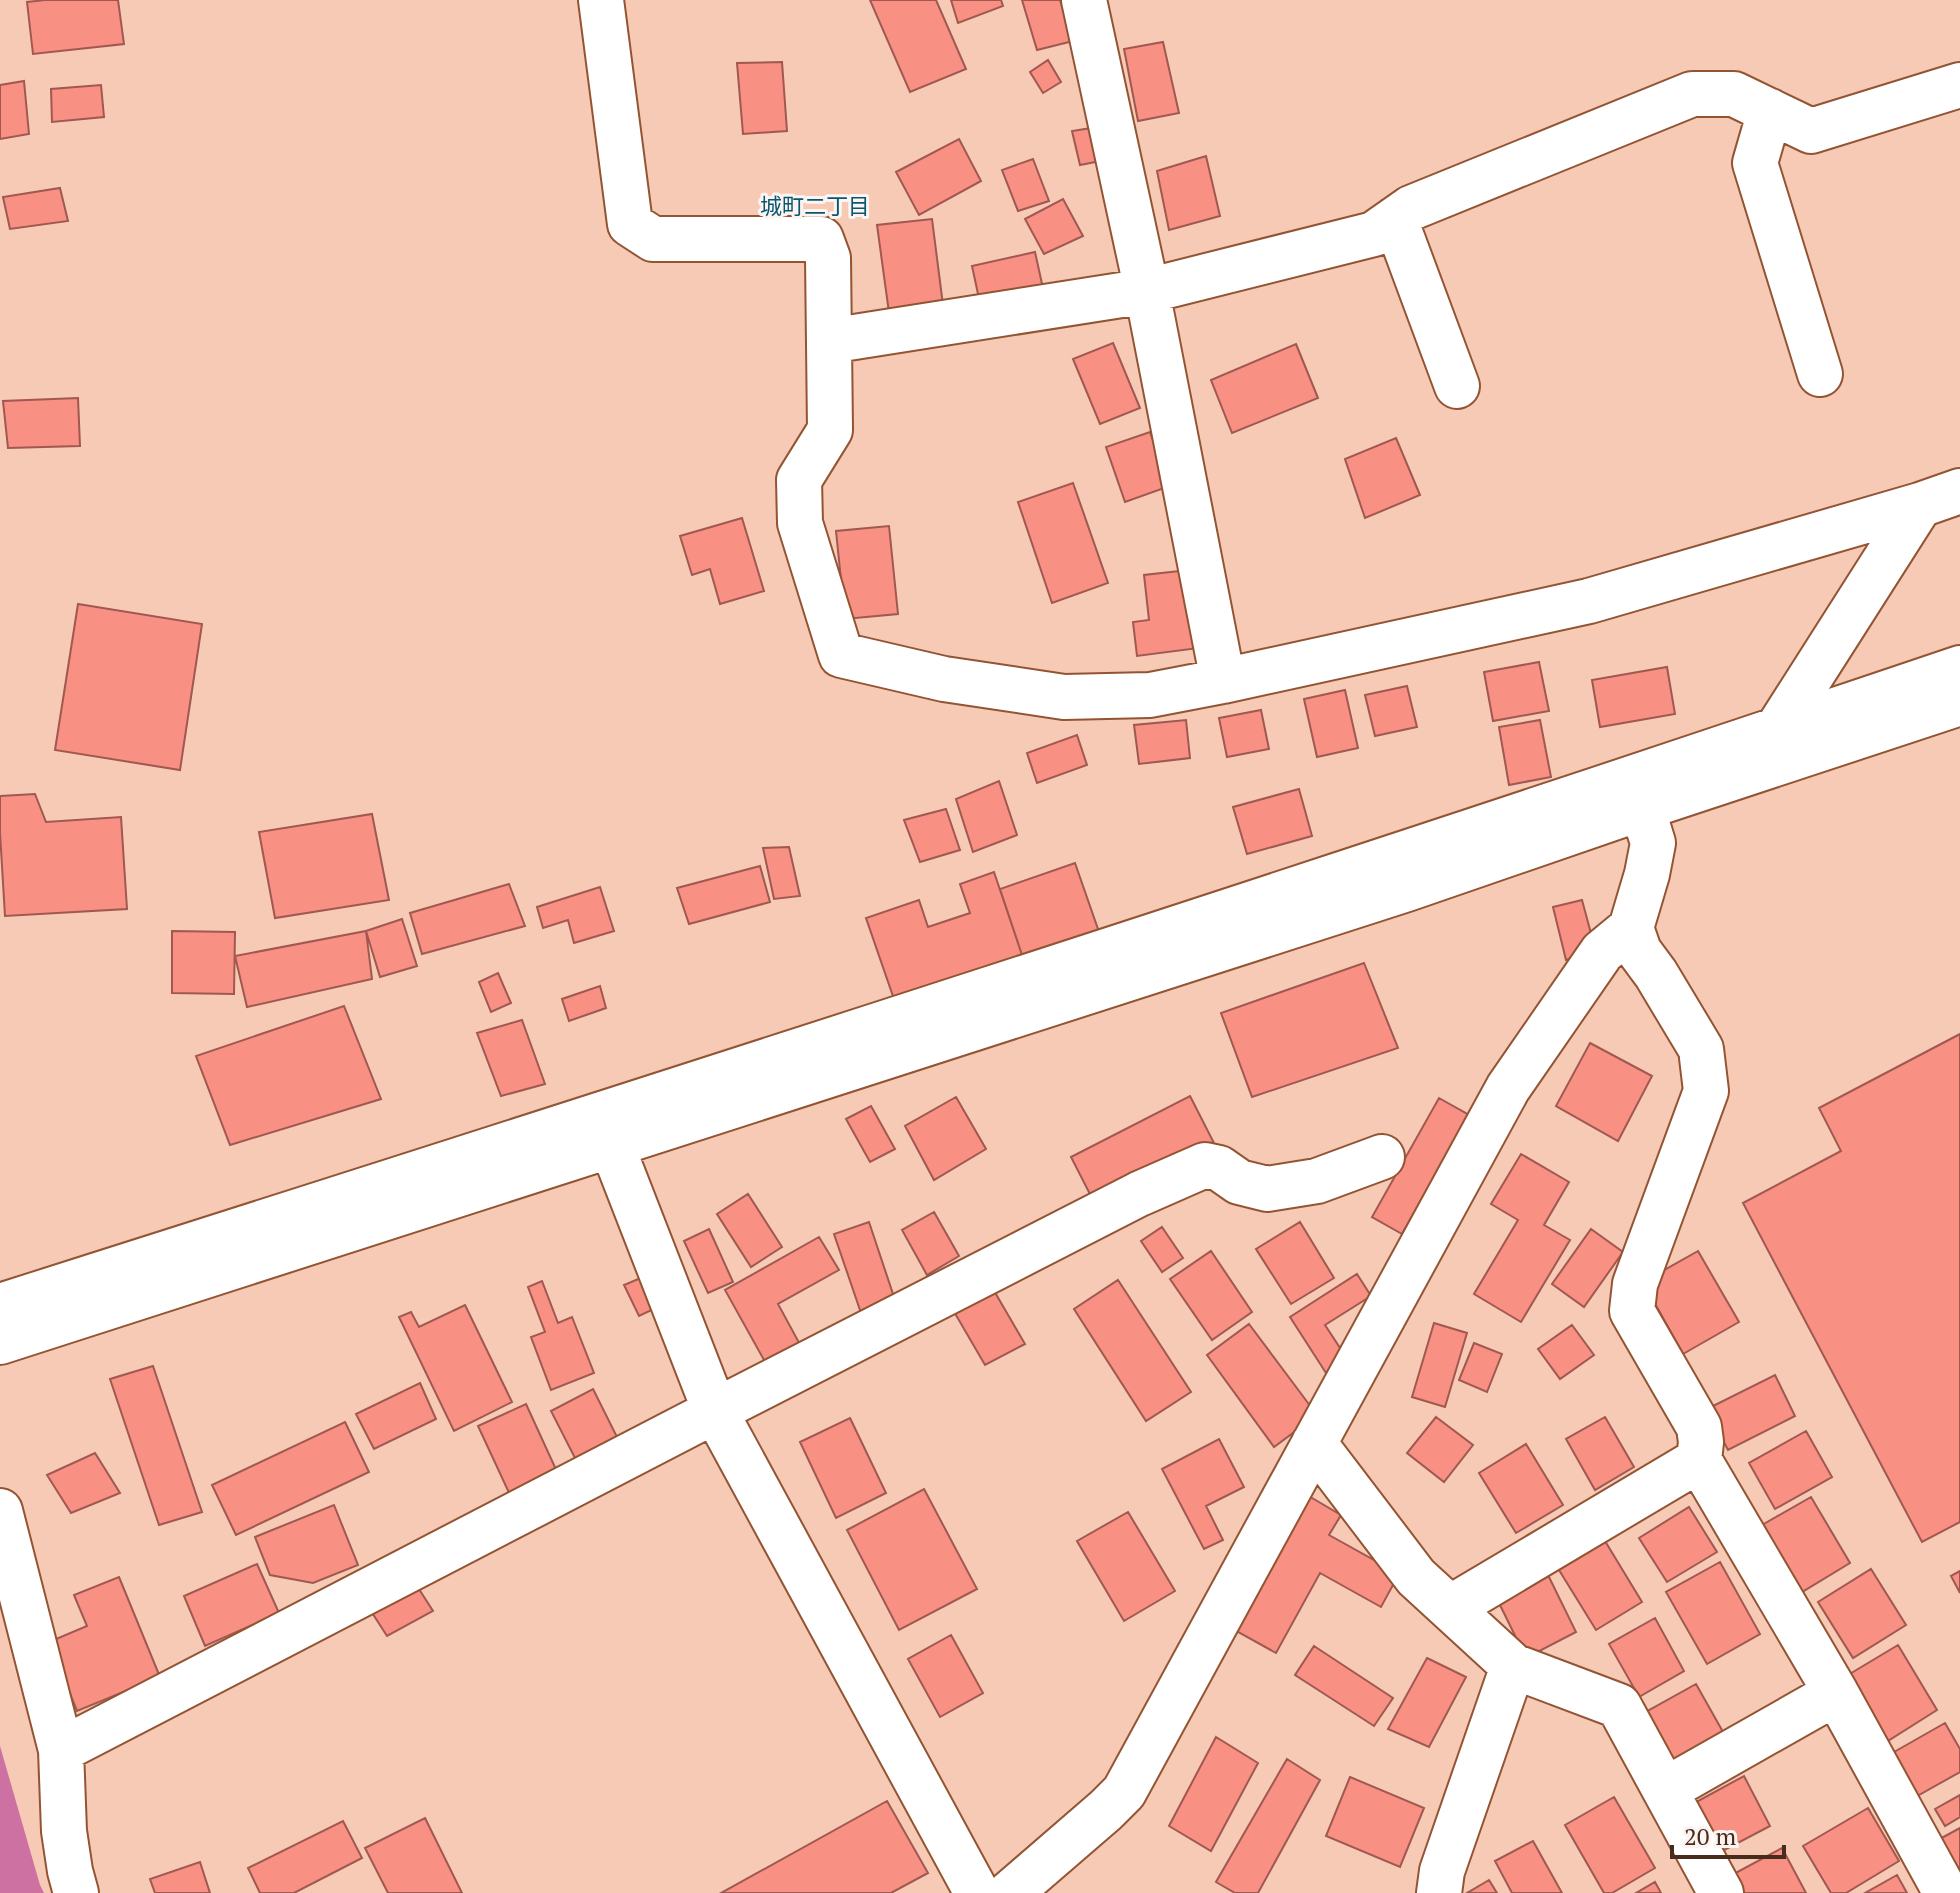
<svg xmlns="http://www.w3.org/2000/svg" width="1960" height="1893" viewBox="0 0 1960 1893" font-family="'PT Serif','Noto Sans JP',serif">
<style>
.water{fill:#cc71a2}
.building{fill:#f89084;stroke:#a05850;stroke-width:2}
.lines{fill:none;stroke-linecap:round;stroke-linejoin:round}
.minor-casing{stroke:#935433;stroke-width:48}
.minor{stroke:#fff;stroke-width:44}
.labels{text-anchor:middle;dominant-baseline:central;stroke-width:6;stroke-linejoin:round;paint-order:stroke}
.neighbourhood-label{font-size:22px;fill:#085771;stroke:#fbf4f0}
</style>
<rect width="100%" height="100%" fill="#f6cab4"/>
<!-- water -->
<path class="water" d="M0,1746l40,139 4,8h-44z"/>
<!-- building -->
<path class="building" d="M45,0h73l6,44 -91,10 -6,-52z
M870,0h66l30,69 -56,23z
M951,0h50l2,6 -45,17z
M1022,0h38l13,41 -36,9z
M1163,42l16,71 -41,8 -14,-72z
M1048,60l13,22 -18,11 -13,-21z
M782,62l5,69 -44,3 -6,-71z
M24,81l5,53 -29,5v-54z
M101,85l3,32 -52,5 -1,-33z
M1104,126l7,33 -31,6 -8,-34z
M959,139l22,42 -62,34 -23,-43z
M1206,156l14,60 -51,14 -12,-59z
M1033,159l16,42 -31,10 -16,-41z
M60,188l8,33 -58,8 -7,-32z
M1063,199l20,37 -39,18 -19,-35z
M932,219l12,94 -54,7 -13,-95z
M1035,252l9,41 -63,15 -9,-42z
M1113,343l27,65 -40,16 -27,-65z
M1296,344l22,54 -86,35 -21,-53z
M78,398l2,48 -72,2 -5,-47z
M1150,432l20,54 -45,16 -19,-55z
M1396,438l24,57 -55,23 -20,-59z
M1073,483l35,100 -56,20 -34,-101z
M742,518l22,73 -44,13 -10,-35 -18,6 -12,-39z
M889,526l9,88 -53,5 -9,-88z
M1188,570l11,78 -62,8 -4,-34 16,-2 -5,-45z
M78,604l124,20 -22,146 -125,-20z
M1539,662l10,49 -56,10 -9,-49z
M1667,667l8,47 -75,13 -8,-47z
M1407,686l10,41 -42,9 -10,-41z
M1345,690l13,58 -41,9 -13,-58z
M1261,710l8,39 -42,8 -8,-39z
M1186,720l4,38 -51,6 -5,-39z
M1540,720l11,57 -42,8 -10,-58z
M1077,735l10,30 -50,18 -10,-30z
M999,781l18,54 -44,17 -17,-53z
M1299,789l13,47 -65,18 -14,-47z
M35,794l11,28 75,-5 6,92 -122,7 -5,-83v-37z
M946,809l14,41 -40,12 -16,-42z
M372,814l17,86 -114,18 -16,-86z
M789,847l11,49 -26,3 -11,-51z
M1075,863l24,69 -76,26 -23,-69z
M760,866l10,36 -81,22 -12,-36z
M994,872l29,86 -128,44 -29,-84 53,-18 9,27 42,-14 -10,-29z
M509,884l16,42 -103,28 -12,-41z
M600,887l14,44 -40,12 -6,-23 -25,8 -6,-21z
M1582,900l14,52 -30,8 -13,-53z
M402,919l15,47 -37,11 -14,-46z
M172,931l63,1 -1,62 -62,-1z
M366,931l6,48 -125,28 -12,-51z
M1364,963l34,85 -146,49 -31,-84z
M498,973l13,30 -20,9 -12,-30z
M600,986l6,22 -37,13 -7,-22z
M344,1006l37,93 -151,46 -34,-89z
M522,1020l23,64 -44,12 -24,-63z
M1960,1034v488l-38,20 -179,-339 98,-52 -22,-43z
M1590,1043l62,33 -34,65 -62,-35z
M1190,1096l25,49 -120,59 -24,-47z
M956,1097l30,52 -52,31 -29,-54z
M1439,1098l30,17 -67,119 -30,-17z
M871,1106l24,43 -25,13 -24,-43z
M1521,1154l48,28 -25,43 26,15 -49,82 -47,-28 44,-74 -27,-16z
M748,1194l34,53 -31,20 -34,-53z
M934,1212l25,44 -32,19 -25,-45z
M869,1222l26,78 -34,13 -27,-79z
M1300,1222l34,56 -43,26 -35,-55z
M1162,1227l21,31 -21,14 -21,-31z
M709,1229l24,53 -25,11 -24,-52z
M1591,1229l32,23 -39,55 -32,-23z
M819,1237l20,33 -61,34 25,46 -34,19 -44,-79z
M1211,1251l41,61 -40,28 -42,-61z
M1698,1251l41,71 -56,32 -40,-72z
M1357,1274l14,22 -46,29 19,29 -18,19 -36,-56z
M643,1277l15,30 -19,9 -15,-31z
M1118,1280l73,112 -45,29 -72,-112z
M542,1281l16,42 14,-6 22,56 -43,17 -20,-53 14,-5 -17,-45z
M993,1289l32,55 -40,21 -32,-55z
M465,1305l47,97 -58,29 -55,-114 12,-5 8,15z
M1434,1323l33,10 -22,74 -33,-10z
M1249,1324l68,91 -43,32 -67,-92z
M1572,1325l22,30 -34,24 -22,-30z
M1474,1343l28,11 -15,38 -28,-12z
M153,1366l49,146 -43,13 -49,-146z
M1775,1375l20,41 -67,34 -21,-41z
M420,1383l16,36 -62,30 -18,-35z
M593,1389l25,50 -42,21 -25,-49z
M526,1404l33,72 -48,21 -33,-71z
M1436,1417l37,28 -29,37 -37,-29z
M1605,1417l29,50 -39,23 -29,-51z
M850,1418l36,75 -50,25 -36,-76z
M345,1422l24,50 -133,63 -24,-50z
M1806,1431l26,46 -57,32 -26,-46z
M1219,1439l25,48 -38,19 17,34 -19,9 -42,-80z
M1526,1444l37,61 -47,28 -37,-60z
M95,1453l25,40 -49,20 -24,-38z
M924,1489l53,100 -78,41 -52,-100z
M1307,1495l34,20 -12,20 70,39 -18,33 -61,-34 -44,80 -43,-24z
M1811,1497l39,66 -48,29 -40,-67z
M334,1505l24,60 -45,18 -43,-8 -15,-38z
M1689,1507l28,45 -50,30 -28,-44z
M1128,1512l47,79 -51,30 -47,-80z
M1605,1541l37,61 -46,28 -37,-60z
M1720,1562l40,72 -53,30 -41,-72z
M257,1564l22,49 -74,33 -21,-50z
M1871,1569l35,56 -53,33 -35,-56z
M1960,1571v22l-9,-17z
M1548,1575l28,57 -50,26 -26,-53z
M119,1577l41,100 -83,34 -28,-69 38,-16 -13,-31z
M417,1586l16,25 -46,25 -16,-25z
M1655,1618l29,53 -45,26 -30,-53z
M951,1635l32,58 -43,24 -32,-58z
M1898,1645l39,65 -54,34 -40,-66z
M1314,1646l79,52 -19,28 -79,-51z
M1427,1658l39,19 -37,70 -41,-18z
M1696,1684l27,48 -52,30 -27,-49z
M1945,1723l15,26v23l-48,27 -25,-43z
M1216,1737l42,26 -47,88 -42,-25z
M1287,1759l33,21 -62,113h-23l-19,-11z
M1744,1776l26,50 -55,29 -26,-49z
M1350,1777l74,31 -24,59 -74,-31z
M1960,1795v22l-15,9 -10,-17z
M1614,1797l41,71 -43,25h-8l-39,-68z
M887,1801l41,72 -37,20h-170z
M1868,1808l31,53 -53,32h-15l-28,-47z
M425,1818l37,75h-74l-23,-45z
M343,1821l19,37 -68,35h-34l-12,-25z
M1960,1828v57l-24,-44z
M1533,1841l29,52h-50l-17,-32z
M1782,1848l24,45h-67l-9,-17z
M200,1862l10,31h-55l-5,-14z
M1897,1875l10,18h-42z
M1489,1880l8,13h-30z
M1655,1882l6,11h-25z"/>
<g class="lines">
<!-- minor casing -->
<g class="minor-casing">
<path id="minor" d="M601,0l29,224 23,15h168l7,19 2,172 -31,50 1,43 41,132 103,24 120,18 86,-2 73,-14 366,-80 331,-96 40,-14
M1084,0l63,291 76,390
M1770,111l-15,52 65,211
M1395,219l62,167
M829,341l318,-50 227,-57 37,-26 281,-114h42l77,37 149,-46
M1779,739l-3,-8 144,-226
M1631,928l8,23 17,23 45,75 5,42 -71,193 -3,27 67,116 2,15 -2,18 137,233 110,200
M601,1118l114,293 262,482
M0,1306c655,-208 1309,-418 1960,-638
M0,1342l1407,-453 235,-81 318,-105
M1314,1443l102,134 97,89 106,40 102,187
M0,1511l61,239 3,81 6,40 6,22
M1450,1608l249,-148
M61,1750l654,-339 424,-217 66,-29 14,3 20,14 28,7 50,-8 65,-24
M1665,1790l171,-97
M1010,1893l96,-83 18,-18 384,-704 94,-136 29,-24 16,-54 6,-31 -19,-62
M1439,1893l3,-22 71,-205"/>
</g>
<!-- minor -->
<use href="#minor" class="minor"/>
</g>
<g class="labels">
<!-- neighbourhood labels -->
<g class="neighbourhood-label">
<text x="815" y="205">城町二丁目</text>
</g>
</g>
<!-- scale -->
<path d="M1672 1845v12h112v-12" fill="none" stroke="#472b1c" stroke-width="4"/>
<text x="1684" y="1845" font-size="24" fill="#472b1c" stroke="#fbf4f0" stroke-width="6" paint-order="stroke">20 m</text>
</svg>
